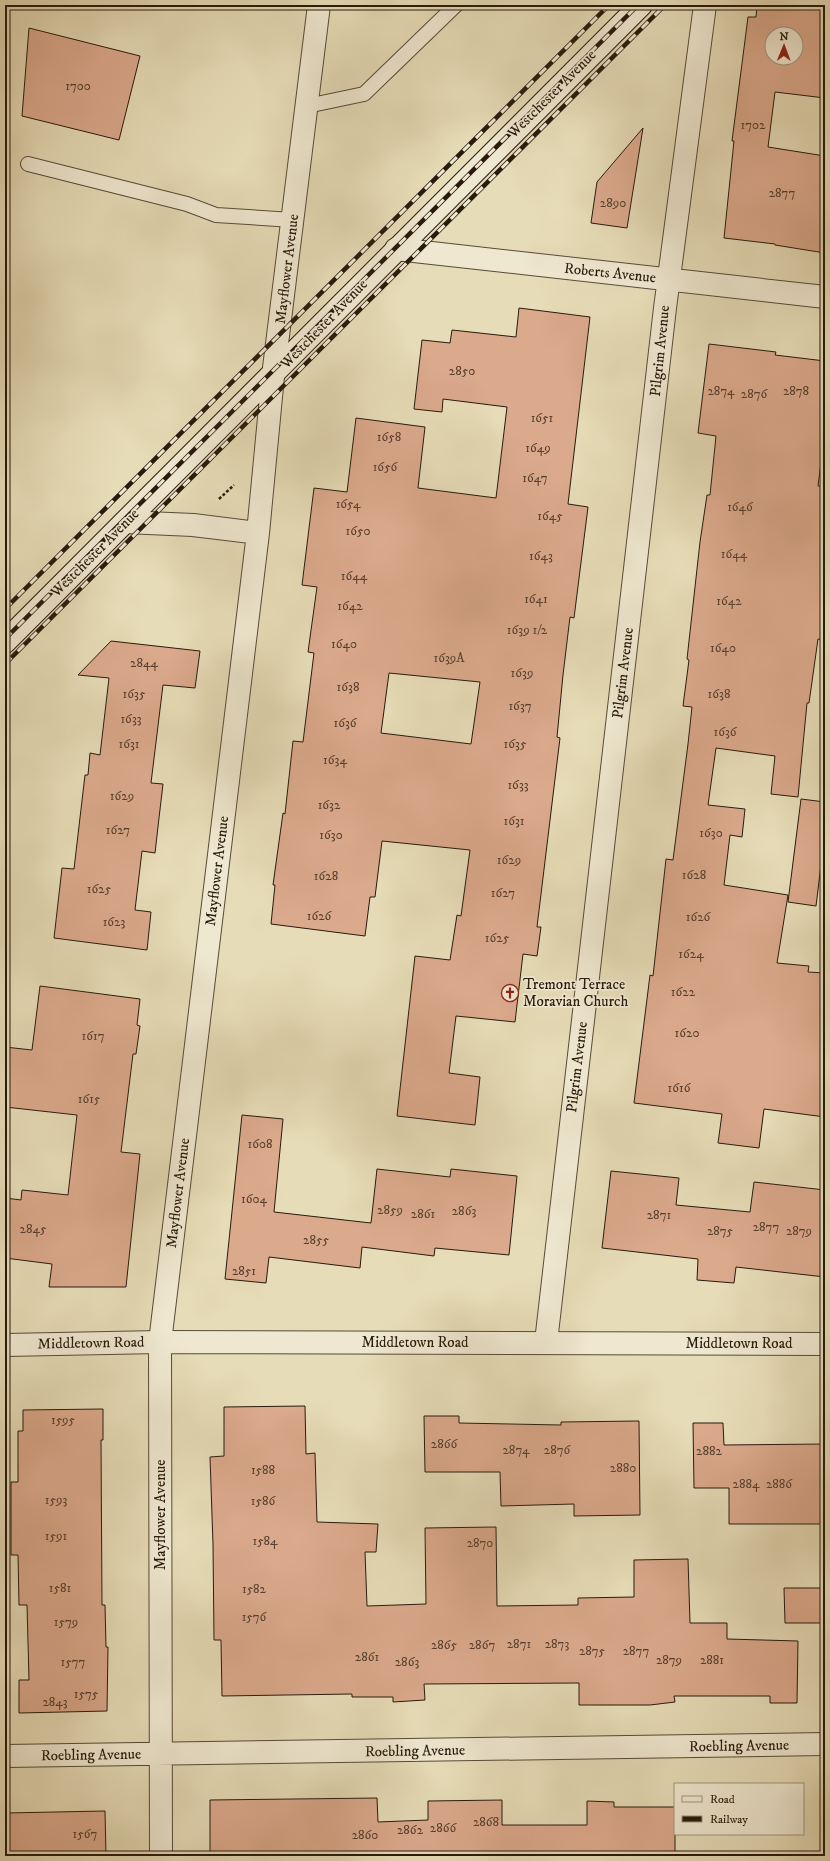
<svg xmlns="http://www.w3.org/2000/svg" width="830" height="1861" viewBox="0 0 830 1861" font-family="'IM FELL DW Pica',serif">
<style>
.building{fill:#dba98c;stroke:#281a0d;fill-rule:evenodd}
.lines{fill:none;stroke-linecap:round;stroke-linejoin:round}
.service-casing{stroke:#584a38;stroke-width:16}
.minor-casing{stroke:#584a38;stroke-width:24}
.tertiary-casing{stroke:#584a38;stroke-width:24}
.secondary-casing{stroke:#281a0d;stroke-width:24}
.path{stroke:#281a0d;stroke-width:2.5;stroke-dasharray:3 2;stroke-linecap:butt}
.service{stroke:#efe8d0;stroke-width:14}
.minor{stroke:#efe8d0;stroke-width:22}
.tertiary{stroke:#efe8d0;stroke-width:22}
.secondary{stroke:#efe8d0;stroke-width:22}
.rail-casing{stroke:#281a0d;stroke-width:4.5}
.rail{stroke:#efe8d0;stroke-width:3;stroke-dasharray:9;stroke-linecap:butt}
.labels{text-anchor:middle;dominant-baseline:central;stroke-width:3.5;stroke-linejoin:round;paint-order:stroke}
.number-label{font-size:13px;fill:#553e2d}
.street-label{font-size:15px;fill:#281a0d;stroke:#efe8d0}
.poi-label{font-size:15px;fill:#281a0d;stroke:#efe8d0;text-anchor:start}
</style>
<rect width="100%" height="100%" fill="#e6dcb7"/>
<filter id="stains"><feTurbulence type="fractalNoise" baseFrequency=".005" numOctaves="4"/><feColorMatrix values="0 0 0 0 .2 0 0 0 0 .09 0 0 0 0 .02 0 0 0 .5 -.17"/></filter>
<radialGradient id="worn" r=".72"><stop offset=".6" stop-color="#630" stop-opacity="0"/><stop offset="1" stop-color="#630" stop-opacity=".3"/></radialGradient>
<!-- building -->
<path class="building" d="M757,5h68v93l-50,-6 -7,55 57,9v97l-50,-8v-1l-51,-6 10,-97h-2l16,-124h8zM772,34h24v24h-24z
M29,28l111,28 -21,84 -97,-24z
M643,128l-16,100 -36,-5 6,-41z
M519,308l71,9 -22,187 20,3 -14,111 -4,-1 -7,58 -6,62 3,1 -23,189h4l-4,29 -14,-2 -8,68 -59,-6 -7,57 31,4 -5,48 -78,-9 18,-160 35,4 7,-45 4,1 9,-66 -88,-9 -7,56h-5l-5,39 -94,-12 4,-39h-2l10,-72 2,1 8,-73 10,1 11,-89 -6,-1 9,-65 -15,-2 12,-97 33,4 9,-74 69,9 -7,61 78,10 11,-91 -64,-8 -1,13 -28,-3 8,-69 28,3 2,-13 64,7zM389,673l91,9 -9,62 -90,-11z
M709,344l67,8 -1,3 50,6v71l-7,54h7v154l-7,-1 -9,64h-2l-9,94 -27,-3 4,-38 -59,-8 -8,57 37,4 -3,28 -12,-2 -6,50 64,10 -11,68 32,3 -1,6 17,1v144l-61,-8 -5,39 -41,-5 4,-29 -88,-11 16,-128 3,1 13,-117 7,1 15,-116 4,-37 -9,-1 6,-46 -2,-1 13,-117 7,-47h3l6,-59 -18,-3z
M111,641l89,10 -5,37 -32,-3 -12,98 12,1 -4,34 -4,35 -13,-2 -7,59 16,2 -4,38 -93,-12 8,-70 12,1 11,-94h3l2,-22 10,2 9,-77 -31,-3z
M801,799l24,3v30l-9,74 -28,-4z
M40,986l100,13 -3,26 3,1 -4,28h-3l-12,98 19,2 -14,133h-77l3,-23 -47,-6v-60l16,2 1,-10 46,5 9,-80 -72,-8v-60l27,3z
M242,1115l41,4 -9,93 97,11 6,-54 73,8 1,-8 66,7 -8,79 -74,-7 -1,8 -72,-9 -2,21 -91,-11 -3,26 -41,-4z
M611,1171l68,7 -3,27 74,7 4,-30 71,8v87l-89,-10 -2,16 -37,-3 1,-21 -96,-11z
M305,1406l1,48 9,-1 2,69 61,2 -2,28h-11l2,54 59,-2 -1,-76 71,-1 1,79 81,-1v-7l56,-1v-37l54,-1 2,64h37v16l71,2 -1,62h-27v-7h-96l1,6 -25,3h-71v-22l-155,1 1,16 -32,2v-5h-41v-3l-130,2 -1,-56h-7l-1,-96 -3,-87 14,-1v-49z
M103,1409v31h-2l1,165h3l1,42h2l-1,64 -88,2v-33h10l-2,-75h-8l-1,-50h-7v-73h7v-51h5v-21z
M424,1416h35v7l102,2v-3l78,-1 1,94 -66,1v-12l-73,2 -1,-34h-75z
M693,1423h30l1,22 101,-1v80h-96v-36h-35z
M784,1588h41v35h-40z
M377,1798l1,24 50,-2v-19l74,-1v25h85v-24l27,1v5h61v49h-465v-56z
M105,1811l1,45h-101v-43z"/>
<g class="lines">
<!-- service casing -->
<g class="service-casing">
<path id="service" d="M307,106l57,-12 92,-89
M28,164l159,40 29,11 77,5"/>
</g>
<!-- minor casing -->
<g class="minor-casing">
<path id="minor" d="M396,249l429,48
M125,522l68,3 65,8
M546,1342l119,-1034 40,-303
M5,1756l820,-12
M161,1856l-1,-514 98,-809 15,-157 46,-371"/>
</g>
<!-- tertiary casing -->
<g class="tertiary-casing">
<path id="tertiary" d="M5,1345l155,-3 665,2"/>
</g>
<!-- secondary casing -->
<g class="secondary-casing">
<path id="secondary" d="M5,642c213,-212 424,-425 636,-637"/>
</g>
<!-- path -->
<path class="path" d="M219,499l15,-14"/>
<!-- service -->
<use href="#service" class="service"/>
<!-- minor -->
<use href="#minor" class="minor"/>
<!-- tertiary -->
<use href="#tertiary" class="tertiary"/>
<!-- secondary -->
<use href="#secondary" class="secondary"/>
<!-- rail casing -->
<g class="rail-casing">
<path id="rail" d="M5,609l604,-604
M5,639l633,-634
M5,664l660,-659"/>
</g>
<!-- rail -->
<use href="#rail" class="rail"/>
</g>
<!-- icons -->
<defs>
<g id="church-ring" transform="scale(0.9)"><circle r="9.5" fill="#efe8d0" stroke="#8f2418" stroke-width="1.5"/><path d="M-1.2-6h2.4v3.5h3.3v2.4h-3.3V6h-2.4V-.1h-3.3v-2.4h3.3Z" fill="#8f2418"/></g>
</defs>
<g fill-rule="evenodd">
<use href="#church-ring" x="510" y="993"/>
</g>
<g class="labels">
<!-- number labels -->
<g class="number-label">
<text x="78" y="86">1700</text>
<text x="753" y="125">1702</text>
<text x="782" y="193">2877</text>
<text x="613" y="203">2890</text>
<text x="462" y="371">2850</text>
<text x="721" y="391">2874</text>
<text x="796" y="391">2878</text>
<text x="754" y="394">2876</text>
<text x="542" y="418">1651</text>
<text x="389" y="437">1658</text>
<text x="538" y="448">1649</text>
<text x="385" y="467">1656</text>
<text x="535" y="478">1647</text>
<text x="348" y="504">1654</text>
<text x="740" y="507">1646</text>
<text x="550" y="516">1645</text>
<text x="358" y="531">1650</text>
<text x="734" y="554">1644</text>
<text x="541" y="556">1643</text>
<text x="354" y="576">1644</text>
<text x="536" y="599">1641</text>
<text x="729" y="601">1642</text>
<text x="350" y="606">1642</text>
<text x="527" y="630">1639 1/2</text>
<text x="344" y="644">1640</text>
<text x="723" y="648">1640</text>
<text x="449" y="658">1639A</text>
<text x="144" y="663">2844</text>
<text x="522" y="673">1639</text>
<text x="348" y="687">1638</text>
<text x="134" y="694">1635</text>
<text x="719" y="694">1638</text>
<text x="520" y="706">1637</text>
<text x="131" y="719">1633</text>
<text x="345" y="723">1636</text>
<text x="725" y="732">1636</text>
<text x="129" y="744">1631</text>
<text x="515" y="744">1635</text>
<text x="335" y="760">1634</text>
<text x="518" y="785">1633</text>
<text x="122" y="796">1629</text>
<text x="329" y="805">1632</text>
<text x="514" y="821">1631</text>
<text x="118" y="830">1627</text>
<text x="711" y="833">1630</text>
<text x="331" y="835">1630</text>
<text x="509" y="860">1629</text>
<text x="694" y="875">1628</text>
<text x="326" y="876">1628</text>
<text x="99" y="889">1625</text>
<text x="503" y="893">1627</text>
<text x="319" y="916">1626</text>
<text x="698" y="917">1626</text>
<text x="114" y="922">1623</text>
<text x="497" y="938">1625</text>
<text x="691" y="954">1624</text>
<text x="683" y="992">1622</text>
<text x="687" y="1033">1620</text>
<text x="93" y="1036">1617</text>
<text x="679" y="1088">1616</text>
<text x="89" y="1099">1615</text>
<text x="260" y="1144">1608</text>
<text x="254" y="1199">1604</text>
<text x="390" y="1210">2859</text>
<text x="464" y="1211">2863</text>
<text x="423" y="1214">2861</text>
<text x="659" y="1215">2871</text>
<text x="766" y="1227">2877</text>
<text x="33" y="1229">2845</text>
<text x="720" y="1231">2875</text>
<text x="799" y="1231">2879</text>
<text x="316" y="1240">2855</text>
<text x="244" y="1271">2851</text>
<text x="63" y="1420">1595</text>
<text x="444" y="1444">2866</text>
<text x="516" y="1450">2874</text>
<text x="557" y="1450">2876</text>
<text x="709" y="1451">2882</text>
<text x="623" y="1468">2880</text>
<text x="263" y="1470">1588</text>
<text x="746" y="1484">2884</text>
<text x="779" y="1484">2886</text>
<text x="56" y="1500">1593</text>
<text x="263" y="1501">1586</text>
<text x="56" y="1536">1591</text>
<text x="265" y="1541">1584</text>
<text x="480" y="1543">2870</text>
<text x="60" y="1588">1581</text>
<text x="254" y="1589">1582</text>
<text x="254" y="1617">1576</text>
<text x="66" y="1622">1579</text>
<text x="519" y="1644">2871</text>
<text x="557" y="1644">2873</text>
<text x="444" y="1645">2865</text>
<text x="482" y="1645">2867</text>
<text x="592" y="1651">2875</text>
<text x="636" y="1651">2877</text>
<text x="367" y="1657">2861</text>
<text x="669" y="1660">2879</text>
<text x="712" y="1660">2881</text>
<text x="73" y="1662">1577</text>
<text x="407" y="1662">2863</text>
<text x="86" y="1694">1575</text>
<text x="55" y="1702">2843</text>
<text x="486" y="1822">2868</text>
<text x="443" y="1828">2866</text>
<text x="410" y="1830">2862</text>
<text x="85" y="1834">1567</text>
<text x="365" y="1835">2860</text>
</g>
<!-- street labels -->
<g class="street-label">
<text transform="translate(552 94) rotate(-45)">Westchester Avenue</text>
<text transform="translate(287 269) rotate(-83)">Mayflower Avenue</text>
<text transform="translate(610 273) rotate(6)">Roberts Avenue</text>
<text transform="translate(324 324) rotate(-46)">Westchester Avenue</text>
<text transform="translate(660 351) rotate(-84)">Pilgrim Avenue</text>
<text transform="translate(95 553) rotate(-45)">Westchester Avenue</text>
<text transform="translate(623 673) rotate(-83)">Pilgrim Avenue</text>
<text transform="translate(217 871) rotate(-83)">Mayflower Avenue</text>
<text transform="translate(577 1067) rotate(-83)">Pilgrim Avenue</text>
<text transform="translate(178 1193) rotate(-83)">Mayflower Avenue</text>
<text x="415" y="1342">Middletown Road</text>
<text transform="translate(91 1343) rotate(-1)">Middletown Road</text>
<text x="739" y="1343">Middletown Road</text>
<text transform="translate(160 1515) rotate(-90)">Mayflower Avenue</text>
<text transform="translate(739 1746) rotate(-1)">Roebling Avenue</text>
<text transform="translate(415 1751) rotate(-1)">Roebling Avenue</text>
<text transform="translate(91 1755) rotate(-1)">Roebling Avenue</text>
</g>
<!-- poi labels -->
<g class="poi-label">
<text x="523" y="984">Tremont Terrace<tspan x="523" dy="17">Moravian Church</tspan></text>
</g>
</g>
<!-- margin -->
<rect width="830" height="1861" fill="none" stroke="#e6dcb7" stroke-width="20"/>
<rect x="6" y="6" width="818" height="1849" fill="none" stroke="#281a0d" stroke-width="2"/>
<rect x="10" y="10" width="810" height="1841" fill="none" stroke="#281a0d"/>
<!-- legend -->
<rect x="674" y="1783" width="130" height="52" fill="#efe8d0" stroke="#9f9682"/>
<rect x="682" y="1796" width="20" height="6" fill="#efe8d0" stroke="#9f9682"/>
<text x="710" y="1803" font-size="12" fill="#281a0d">Road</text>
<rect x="682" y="1816" width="20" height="6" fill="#281a0d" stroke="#9f9682"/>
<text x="710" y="1823" font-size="12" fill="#281a0d">Railway</text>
<!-- north arrow -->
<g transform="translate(784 46) rotate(1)"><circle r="19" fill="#efe8d0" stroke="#9f9682"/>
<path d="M0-3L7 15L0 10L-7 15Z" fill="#8f2418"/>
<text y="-6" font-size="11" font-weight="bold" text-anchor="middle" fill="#281a0d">N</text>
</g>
<rect width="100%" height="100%" filter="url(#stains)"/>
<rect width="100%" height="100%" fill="url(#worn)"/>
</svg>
